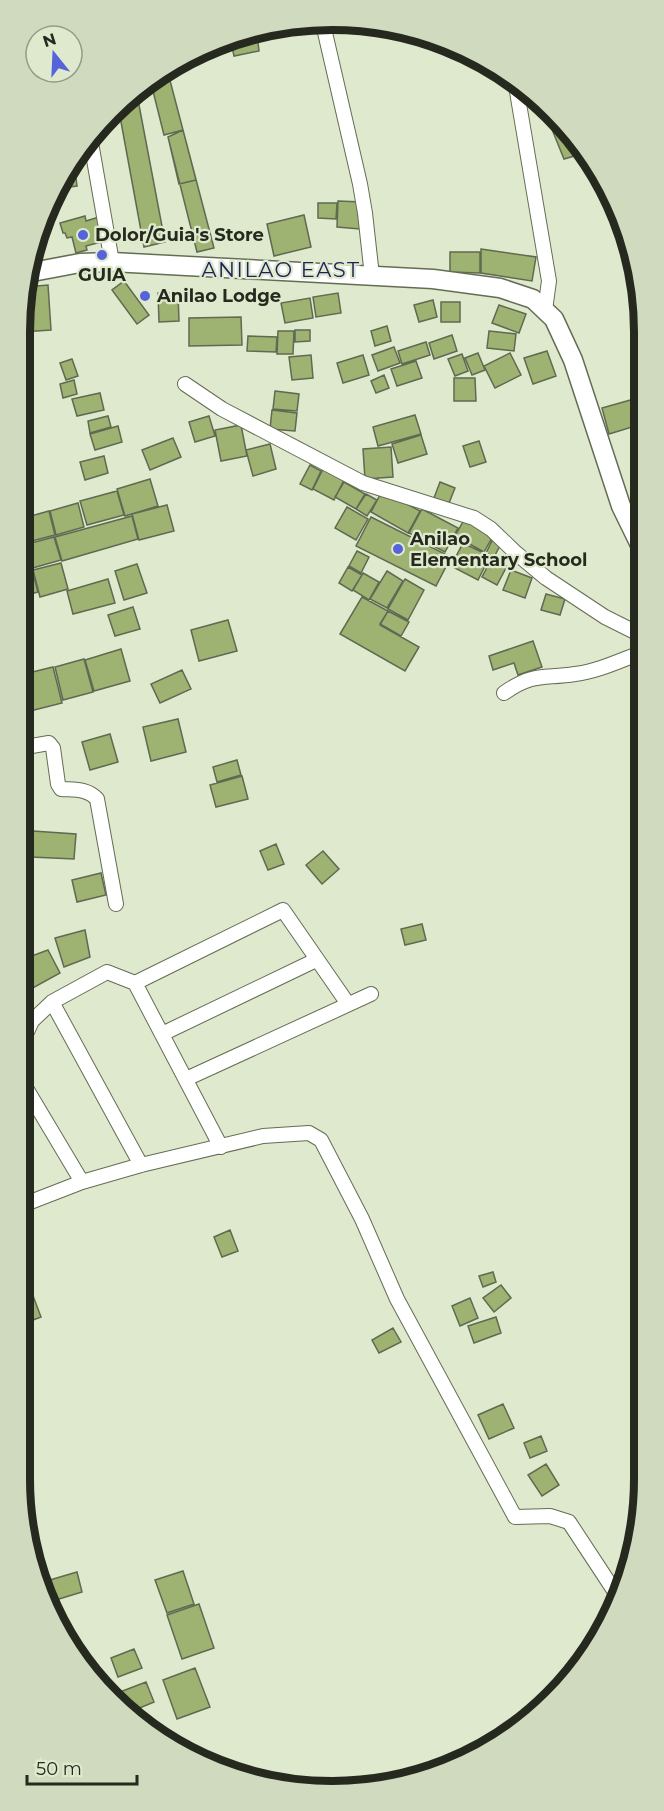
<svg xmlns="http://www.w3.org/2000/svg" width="664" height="1811" viewBox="0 0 664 1811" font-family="Montserrat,sans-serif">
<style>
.building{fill:#9eb372;stroke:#606951;stroke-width:1.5}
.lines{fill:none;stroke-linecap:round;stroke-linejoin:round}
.minor-casing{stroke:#646d54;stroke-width:16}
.major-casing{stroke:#646d54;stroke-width:21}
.minor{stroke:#fff;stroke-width:14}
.major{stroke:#fff;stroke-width:18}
.poi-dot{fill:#5664da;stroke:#dee9cd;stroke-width:2}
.labels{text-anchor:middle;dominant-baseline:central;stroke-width:4.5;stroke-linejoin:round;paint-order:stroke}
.poi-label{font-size:18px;font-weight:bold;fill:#25291e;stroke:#dee9cd;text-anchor:start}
.quarter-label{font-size:21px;letter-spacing:1.5px;fill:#1d225a;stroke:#dee9cd}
.rim{fill:none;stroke:#25291e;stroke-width:8}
</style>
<rect width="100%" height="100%" fill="#dee9cd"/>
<!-- building -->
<path class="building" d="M257,34l2,17 -25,5 -3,-14z
M167,69l16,61 -19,5 -13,-52z
M139,105l26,137 -21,5 -25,-136 4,-3z
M554,114l13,12 18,27 -21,6 -17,-42z
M183,130l13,50 -17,4 -11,-47z
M183,130l31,118 -17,4 -29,-115z
M74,162l3,24 -16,2z
M338,201l24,1 -2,27 -23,-2z
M318,203h19l-1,16 -18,-1z
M304,215l7,32 -37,9 -7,-32z
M85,216l1,5 13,-4 4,14 -4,1 2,10 -15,4 1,4 -11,3 -4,-16 -5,1 -2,-5h-2l-3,-10z
M481,249l55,8 -4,24 -51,-8z
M450,252h30v21l-30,-1z
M124,281l25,34 -12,9 -25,-34z
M48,285l3,45 -29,2 -1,-13 4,-32z
M158,293h20l1,28 -20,1z
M338,293l3,20 -25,4 -3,-20z
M310,298l3,20 -28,5 -4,-20z
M433,300l4,17 -18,5 -5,-17z
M441,302h19v20h-19z
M499,305l27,9 -7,19 -27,-10z
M241,317l1,28 -53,1v-28z
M387,326l4,15 -16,5 -4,-15z
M295,330h15v11l-15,1z
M278,331h16l-1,23h-16z
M489,331l27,3 -2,17 -27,-3z
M452,335l5,16 -23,8 -5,-16z
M248,336l29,1 -1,15 -29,-1z
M426,342l4,13 -28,9 -4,-13z
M394,347l6,16 -22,8 -6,-16z
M547,351l9,25 -23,8 -9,-26z
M478,353l7,17 -13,5 -7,-17z
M510,353l11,22 -26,13 -11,-22z
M462,354l6,17 -13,5 -7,-17z
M311,355l2,23 -21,2 -3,-23z
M363,355l6,20 -26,8 -6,-20z
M72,359l6,17 -12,4 -6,-17z
M416,361l6,17 -25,8 -6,-17z
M384,375l5,13 -13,5 -5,-12z
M454,378h21l1,23h-22z
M74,380l3,14 -14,4 -3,-14z
M275,391l24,3 -2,17 -24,-2z
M100,393l4,17 -27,6 -5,-17z
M641,397l1,27 -33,10 -7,-26z
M272,410l25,3 -2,18 -25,-2z
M415,415l6,19 -43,12 -5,-19z
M108,416l3,11 -21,6 -2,-12z
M209,416l6,20 -20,6 -6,-20z
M241,425l6,31 -26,5 -6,-31z
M118,426l4,16 -27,8 -5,-16z
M421,435l6,19 -29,9 -6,-19z
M173,438l8,19 -31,13 -8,-20z
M479,441l7,21 -16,5 -7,-21z
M270,444l6,25 -23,7 -7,-26z
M391,447l2,30 -28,2 -2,-30z
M104,456l4,17 -23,7 -5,-18z
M310,465l11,6 -9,19 -12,-6z
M323,469l21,11 -10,20 -21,-11z
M150,479l8,27 -33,10 -8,-27z
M344,482l21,12 -9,15 -21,-12z
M440,482l15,6 -6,15 -15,-5z
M117,491l7,24 -37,10 -7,-24z
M382,491l38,20 -12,22 -37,-21z
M366,494l11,6 -10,16 -11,-7z
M78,503l6,24 -28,8 -6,-24z
M167,505l7,26 -35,9 -7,-26z
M347,507l21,12 -12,21 -21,-12z
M422,509l36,19 -13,24 -36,-19z
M49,511l6,24 -35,9v-25z
M132,516l6,23 -76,22 -7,-24z
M371,517l80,40 -15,29 -80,-40z
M464,520l29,16 -9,16 -29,-16z
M54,537l7,23 -39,11 -2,-25z
M494,537l8,5 -8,15 -8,-4z
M463,543l27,13 -12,24 -27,-14z
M357,551l12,6 -8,16 -12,-7z
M492,558l15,8 -10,19 -15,-8z
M61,563l7,26 -28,8 -7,-27z
M137,564l10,29 -23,7 -9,-29z
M348,567l14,8 -10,16 -13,-8z
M32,569l6,23 -18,5v-24z
M511,570l21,8 -7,20 -22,-8z
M387,571l16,10 -16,27 -17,-9z
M363,573l16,9 -10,18 -16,-10z
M108,579l7,24 -42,11 -6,-23z
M405,579l19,11 -16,30 -20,-11z
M546,594l19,5 -5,16 -19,-5z
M362,597l26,14 -8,14 39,22 -14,24 -65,-37z
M133,607l7,22 -25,7 -7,-21z
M388,611l21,11 -8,14 -21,-12z
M228,620l9,31 -38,10 -8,-31z
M533,641l9,26 -24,8 -4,-12 -21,7 -4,-14z
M121,649l9,32 -36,10 -9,-31z
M84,659l9,33 -30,8 -8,-33z
M53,667l9,36 -40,10 -2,-8v-30z
M182,670l9,19 -31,14 -9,-19z
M178,719l8,33 -35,9 -8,-34z
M110,734l8,28 -28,8 -8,-28z
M237,760l4,15 -24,7 -4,-15z
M242,776l6,23 -32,8 -6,-22z
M33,831l43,3 -2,25 -43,-2z
M276,844l8,20 -16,6 -8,-19z
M323,851l16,18 -17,15 -16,-19z
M101,873l5,22 -29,7 -5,-22z
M422,924l4,16 -21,5 -4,-16z
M85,930l5,27 -26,10 -9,-29z
M48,950l12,23 -29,16 -3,-6 3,-6 -2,-20z
M230,1230l8,21 -16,6 -8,-20z
M493,1272l3,10 -13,5 -4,-11z
M501,1285l10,13 -17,14 -11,-14z
M32,1293l9,24 -21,8v-27z
M470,1298l8,20 -18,8 -8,-20z
M496,1317l5,16 -27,10 -6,-17z
M393,1328l8,14 -22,11 -7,-13z
M503,1404l11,24 -25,11 -11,-24z
M541,1436l6,15 -17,7 -6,-15z
M546,1464l13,21 -17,11 -14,-21z
M183,1571l11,33 -27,9 -12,-33z
M77,1572l5,20 -33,10 -6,-20z
M199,1604l15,44 -32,11 -15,-44z
M134,1649l8,19 -24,9 -7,-19z
M195,1668l15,39 -33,12 -14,-39z
M146,1682l8,20 -24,10 -4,-3 -6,-17z"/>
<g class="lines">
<!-- minor casing -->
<g class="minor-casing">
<path id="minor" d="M323,24l37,160 5,29 7,63
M515,80l34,201 -4,29
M90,137l22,125
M185,384l37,25 141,74 111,35 17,11 25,24 30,25 59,39 38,19
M504,693c30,-21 39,-14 71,-19 24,-3 46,-14 68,-22
M20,748l29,-5 4,5 5,36 3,5c13,1 26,-1 36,10l19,105
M135,983l86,164
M52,1002l89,163
M162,1034l154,-74
M20,1047l12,-26 20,-19 55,-30 28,11 148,-73 65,94
M20,1078l62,104
M186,1079l185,-85
M20,1206l62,-24 59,-17 122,-29 46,-3 12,7 41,79 35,80 118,218 35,-1 19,6 48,73"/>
</g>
<!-- major casing -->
<g class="major-casing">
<path id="major" d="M27,273l53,-10 32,-1 321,17 67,9 33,11 21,20 19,41 48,146 21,43"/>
</g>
<!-- minor -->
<use href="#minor" class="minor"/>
<!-- major -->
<use href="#major" class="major"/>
</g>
<!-- markers -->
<g class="poi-dot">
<circle cx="83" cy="235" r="6"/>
<circle cx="102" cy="255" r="6"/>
<circle cx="145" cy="296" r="6"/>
<circle cx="398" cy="549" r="6"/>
</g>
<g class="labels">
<!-- poi labels -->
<g class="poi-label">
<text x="95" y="235">Dolor/Guia's Store</text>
<text x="102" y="275" text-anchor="middle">GUIA</text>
<text x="157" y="296">Anilao Lodge</text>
<text x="410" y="539">Anilao<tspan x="410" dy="21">Elementary School</tspan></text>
</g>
<!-- quarter labels -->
<g class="quarter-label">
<text x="281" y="269">ANILAO EAST</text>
</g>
</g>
<!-- crop -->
<path d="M0 0H664V1811H0ZM332 30H332A302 302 0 0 1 634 332V1479A302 302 0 0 1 332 1781H332A302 302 0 0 1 30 1479V332A302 302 0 0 1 332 30Z" fill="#cfdabf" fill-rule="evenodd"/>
<path class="rim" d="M332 30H332A302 302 0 0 1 634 332V1479A302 302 0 0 1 332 1781H332A302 302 0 0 1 30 1479V332A302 302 0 0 1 332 30Z"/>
<!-- north arrow -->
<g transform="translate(54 54) rotate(342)"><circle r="28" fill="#dee9cd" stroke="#949c87" stroke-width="1.5"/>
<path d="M0-4.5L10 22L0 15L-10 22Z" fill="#5664da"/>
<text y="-9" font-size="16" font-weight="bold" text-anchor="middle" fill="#25291e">N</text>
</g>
<!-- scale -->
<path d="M27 1775v9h110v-9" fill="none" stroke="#25291e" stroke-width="3"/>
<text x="36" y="1775" font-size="18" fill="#25291e" stroke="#dee9cd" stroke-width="4.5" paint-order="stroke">50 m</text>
</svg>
